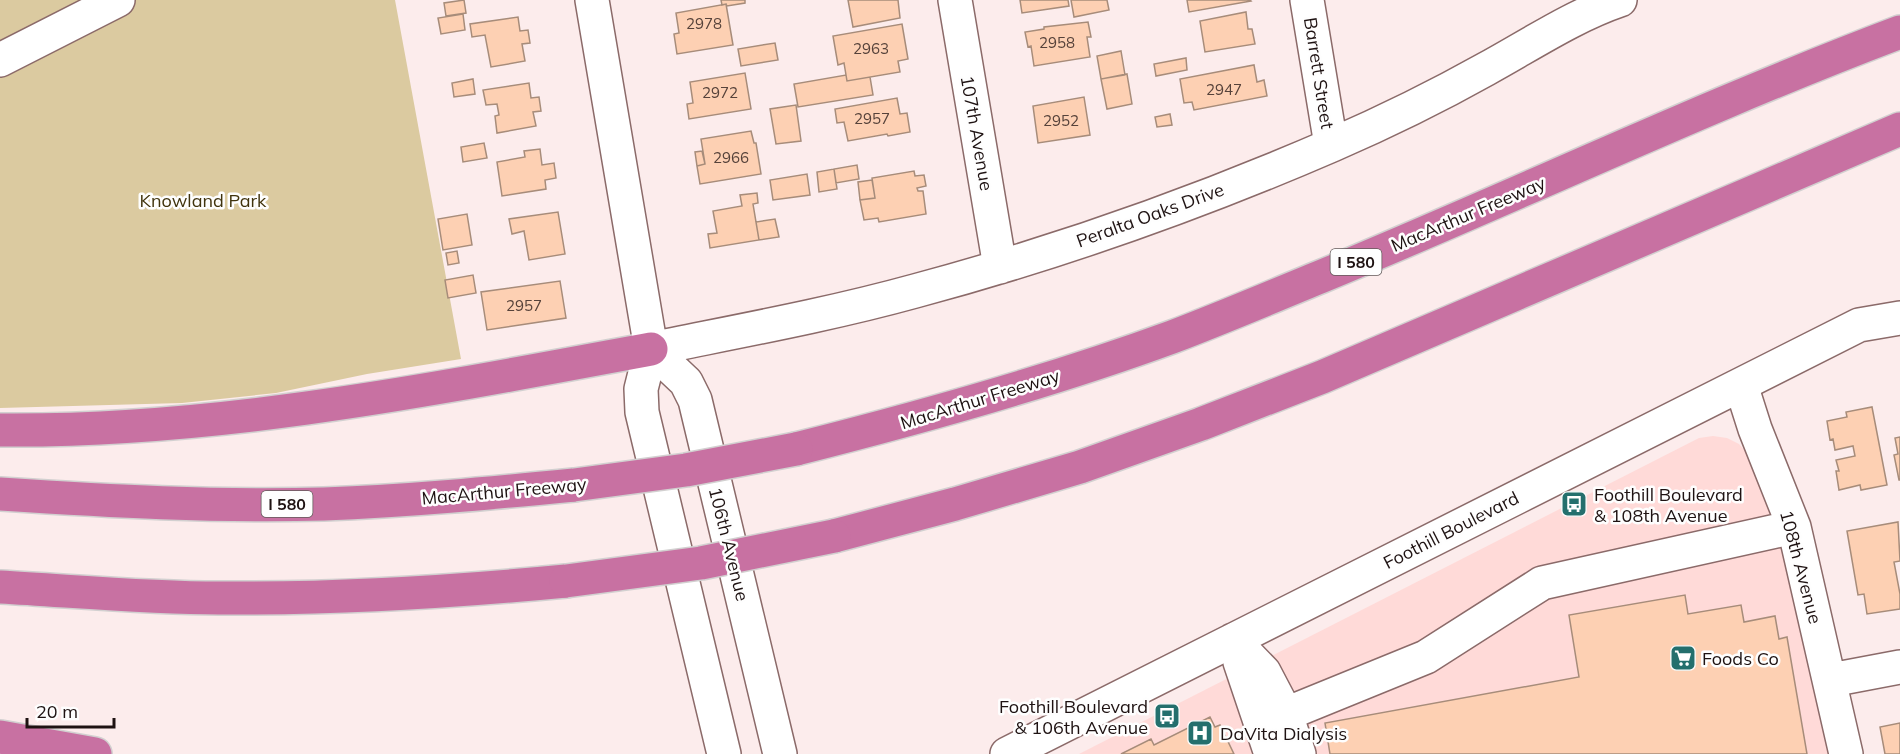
<svg xmlns="http://www.w3.org/2000/svg" width="1900" height="754" viewBox="0 0 1900 754" font-family="Mulish,sans-serif">
<style>
.built{fill:#ffdad8}
.green{fill:#dbcaa0}
.building{fill:#fdd0b3;stroke:#a78c7a;stroke-width:1.5}
.lines{fill:none;stroke-linecap:round;stroke-linejoin:round}
.minor-casing{stroke:#8b6a69;stroke-width:36}
.highway-casing{stroke:#d2d0d0;stroke-width:36}
.minor{stroke:#fff;stroke-width:33}
.highway{stroke:#c871a2;stroke-width:33}
.highway-bridge-casing{stroke:#d2d0d0;stroke-width:36;stroke-linecap:butt}
.highway-bridge{stroke:#c871a2;stroke-width:33}
.labels{text-anchor:middle;dominant-baseline:central;stroke-width:5;stroke-linejoin:round;paint-order:stroke}
.number-label{font-size:15px;fill:#56423a}
.shield{fill:#fefefe;stroke:#615959;stroke-width:1.5}
.shield-label{font-size:16px;font-weight:bold;fill:#1e1212}
.street-label{font-size:18px;fill:#1e1212;stroke:#fefefe}
.park-label{font-size:18px;fill:#41340e;stroke:#fefefe}
.poi-label{font-size:18px;fill:#1e1212;stroke:#fefefe;text-anchor:start}
</style>
<rect width="100%" height="100%" fill="#fcecec"/>
<!-- built -->
<path class="built" d="M1713,436l14,2 12,6 10,11 5,13 33,93 41,193h-749l620,-316z"/>
<!-- green -->
<path class="green" d="M0,0h395l66,359 -94,15 -91,19 -94,10 -182,5z"/>
<!-- building -->
<path class="building" d="M464,0l2,13 -20,3 -2,-13z
M721,0h24v3l-18,3 -1,-2 -4,1z
M848,0h50l2,18 -47,9z
M1020,0h48l1,6 -47,7z
M1071,0h36l2,10 -35,7z
M1187,0h63l1,1 -62,11z
M726,4l7,41 -56,9 -3,-20 5,-1 -3,-20z
M1246,12l2,17h4l3,15 -50,8 -5,-31z
M463,14l2,16 -24,4 -3,-16z
M518,17l2,14 8,-1 2,13 -8,1 3,17 -34,6 -6,-32 -13,2 -2,-13z
M1088,22l3,15h-4l3,20 -56,9 -3,-20 -3,1 -3,-15 19,-3v-2z
M902,24l6,35 -10,2 2,11 -53,9 -3,-18 -6,2 -5,-29z
M775,43l3,17 -37,6 -3,-17z
M1121,51l4,24 -24,4 -4,-23z
M1186,58l1,12 -31,6 -2,-12z
M1254,65l3,17 7,-2 3,16 -73,14 -2,-8 -8,1 -4,-24z
M745,73l6,36 -62,10 -2,-15 6,-1 -3,-21z
M1127,74l5,30 -25,5 -6,-30z
M846,75l1,6 23,-4 3,18 -75,12 -4,-23z
M473,79l2,15 -21,3 -2,-14z
M529,83l2,15 8,-1 2,14 -8,1 3,14 -39,7 -2,-17 4,-1 -2,-11 -11,1 -3,-15z
M1084,97l6,38 -52,8 -5,-37z
M897,98l3,16 7,-1 3,19 -22,4 -1,-2 -39,7 -4,-19 -7,1 -2,-14z
M796,105l5,36 -25,3 -6,-35z
M1170,114l2,11 -15,2 -2,-10z
M751,131l3,12h2l5,31 -61,10 -3,-18 8,-2 -4,-25z
M484,143l3,15 -24,4 -2,-15z
M540,149l2,16 12,-2 2,15 -11,2 1,9 -44,7 -5,-34 28,-5 -1,-6z
M702,151l3,13 -8,2 -2,-14z
M857,165l2,14 -23,4 -2,-14z
M834,169l3,20 -18,3 -2,-20z
M914,171l1,5 9,-1 2,11 -9,2 1,3h5l3,23 -47,8 -1,-4 -14,2 -4,-20 15,-2 -3,-20z
M807,174l3,21 -37,5 -3,-20z
M872,180l3,18 -15,2 -2,-18z
M757,193l1,10 -5,1 6,36 -49,8 -2,-14 9,-1 -4,-22 29,-5 -2,-11z
M558,212l7,42 -36,6 -5,-29 -12,3 -3,-15z
M467,214l5,31 -29,5 -5,-31z
M775,219l4,18 -20,3 -3,-18z
M457,251l2,12 -11,2 -2,-12z
M473,275l3,18 -28,5 -3,-18z
M560,281l6,37 -79,12 -6,-38z
M1872,407l15,78 -26,5 -1,-5 -21,5 -3,-19h3l-3,-11 19,-4 -2,-10 -18,4 -2,-11 -3,1 -3,-19 20,-4 -1,-5z
M1900,437v43h-1l-5,-25 4,-1 -3,-16z
M1898,522l2,39 -6,1 6,32v15l-33,5 -3,-20 -6,1 -11,-64z
M1685,595l3,19 53,-9 3,17 31,-6 4,23 8,-2 20,117h-477l-5,-31 254,-46 -10,-62z
M1210,717l5,10 5,-2 14,29h-113l30,-15 3,6z
M1900,723v31h-15l-5,-27z"/>
<g class="lines">
<!-- minor casing -->
<g class="minor-casing">
<path id="minor" d="M592,0l59,349 -10,40 1,23 82,342
M955,0l45,267
M1307,0l24,145
M0,60l118,-60
M651,349c88,-18 177,-34 264,-58 142,-38 283,-88 417,-146 53,-23 104,-48 154,-76 44,-24 87,-53 134,-69
M651,349l35,33 9,18 85,354
M1741,385l14,44 39,98 52,227
M1233,640l31,32 22,42 13,40
M1240,662l31,92
M1831,680l69,-13
M1286,714l140,-57 116,-74 252,-56
M1007,754l852,-429 41,-7"/>
</g>
<!-- highway casing -->
<g class="highway-casing">
<path id="highway" d="M0,430c220,2 435,-41 651,-81
M796,449c127,-32 253,-67 376,-112 50,-19 99,-40 148,-60 194,-80 384,-171 580,-245
M0,494c108,7 216,13 324,10 84,-3 167,-11 250,-19
M834,536l121,-32 125,-37 121,-43 121,-47 578,-248
M0,587c73,4 146,11 219,11 116,1 231,-6 347,-17
M0,737l95,17"/>
</g>
<!-- minor -->
<use href="#minor" class="minor"/>
<!-- highway -->
<use href="#highway" class="highway"/>
<!-- highway-bridge casing -->
<g class="highway-bridge-casing">
<path id="highway-bridge" d="M574,485l112,-15 110,-21
M566,581l135,-18 133,-27"/>
</g>
<!-- highway-bridge -->
<use href="#highway-bridge" class="highway-bridge"/>
</g>
<!-- icons -->
<defs>
<g id="bus-square" transform="scale(1.35)"><rect x="-9" y="-9" width="18" height="18" rx="4" fill="#246f6d" stroke="#fefefe"/><path d="M-5-6H5V4H4V6H2V4H-2V6H-4V4H-5ZM-3.5-4V0h7V-4ZM-3.5 1.2v1.5H-2V1.2ZM2 1.2v1.5H3.5V1.2Z" fill="#fff"/></g>
<g id="supermarket-square" transform="scale(1.35)"><rect x="-9" y="-9" width="18" height="18" rx="4" fill="#246f6d" stroke="#fefefe"/><path d="M-6-5.5h2.5l.6 2H6L4.5 2H-2.5L-4.4-4H-6ZM-1.5 3.2a1.3 1.3 0 1 0 .1 0ZM3 3.2a1.3 1.3 0 1 0 .1 0Z" fill="#fff"/></g>
<g id="hospital-square" transform="scale(1.35)"><rect x="-9" y="-9" width="18" height="18" rx="4" fill="#246f6d" stroke="#fefefe"/><path d="M-5-5h3v3.5h4V-5h3V5h-3V1.5h-4V5h-3Z" fill="#fff"/></g>
</defs>
<g fill-rule="evenodd">
<use href="#bus-square" x="1574" y="504"/>
<use href="#supermarket-square" x="1683" y="658"/>
<use href="#bus-square" x="1167" y="716"/>
<use href="#hospital-square" x="1200" y="733"/>
</g>
<g class="labels">
<!-- number labels -->
<g class="number-label">
<text x="704" y="23">2978</text>
<text x="1057" y="42">2958</text>
<text x="871" y="48">2963</text>
<text x="1224" y="89">2947</text>
<text x="720" y="92">2972</text>
<text x="872" y="118">2957</text>
<text x="1061" y="120">2952</text>
<text x="731" y="157">2966</text>
<text x="524" y="305">2957</text>
</g>
<!-- shield labels -->
<g class="shield">
<rect x="1330.5" y="249" width="51" height="26" rx="4.5"/>
<rect x="261.5" y="491" width="51" height="26" rx="4.5"/>
</g>
<g class="shield-label">
<text x="1356" y="262">I 580</text>
<text x="287" y="504">I 580</text>
</g>
<!-- street labels -->
<g class="street-label">
<text transform="translate(1319 73) rotate(81)">Barrett Street</text>
<text transform="translate(977 133) rotate(80)">107th Avenue</text>
<text transform="translate(1468 214) rotate(-23)">MacArthur Freeway</text>
<text transform="translate(1150 215) rotate(-20)">Peralta Oaks Drive</text>
<text transform="translate(980 399) rotate(-17)">MacArthur Freeway</text>
<text transform="translate(504 491) rotate(-5)">MacArthur Freeway</text>
<text transform="translate(1451 530) rotate(-27)">Foothill Boulevard</text>
<text transform="translate(729 544) rotate(76)">106th Avenue</text>
<text transform="translate(1801 567) rotate(75)">108th Avenue</text>
</g>
<!-- park labels -->
<g class="park-label">
<text x="203" y="200">Knowland Park</text>
</g>
<!-- poi labels -->
<g class="poi-label">
<text x="1594" y="494">Foothill Boulevard<tspan x="1594" dy="21">&amp; 108th Avenue</tspan></text>
<text x="1702" y="658">Foods Co</text>
<text x="1148" y="706" text-anchor="end">Foothill Boulevard<tspan x="1148" dy="21">&amp; 106th Avenue</tspan></text>
<text x="1220" y="733">DaVita Dialysis</text>
</g>
</g>
<!-- scale -->
<path d="M27 718v9h87v-9" fill="none" stroke="#1e1212" stroke-width="3"/>
<text x="36" y="718" font-size="18" fill="#1e1212" stroke="#fefefe" stroke-width="4.5" paint-order="stroke">20 m</text>
</svg>
